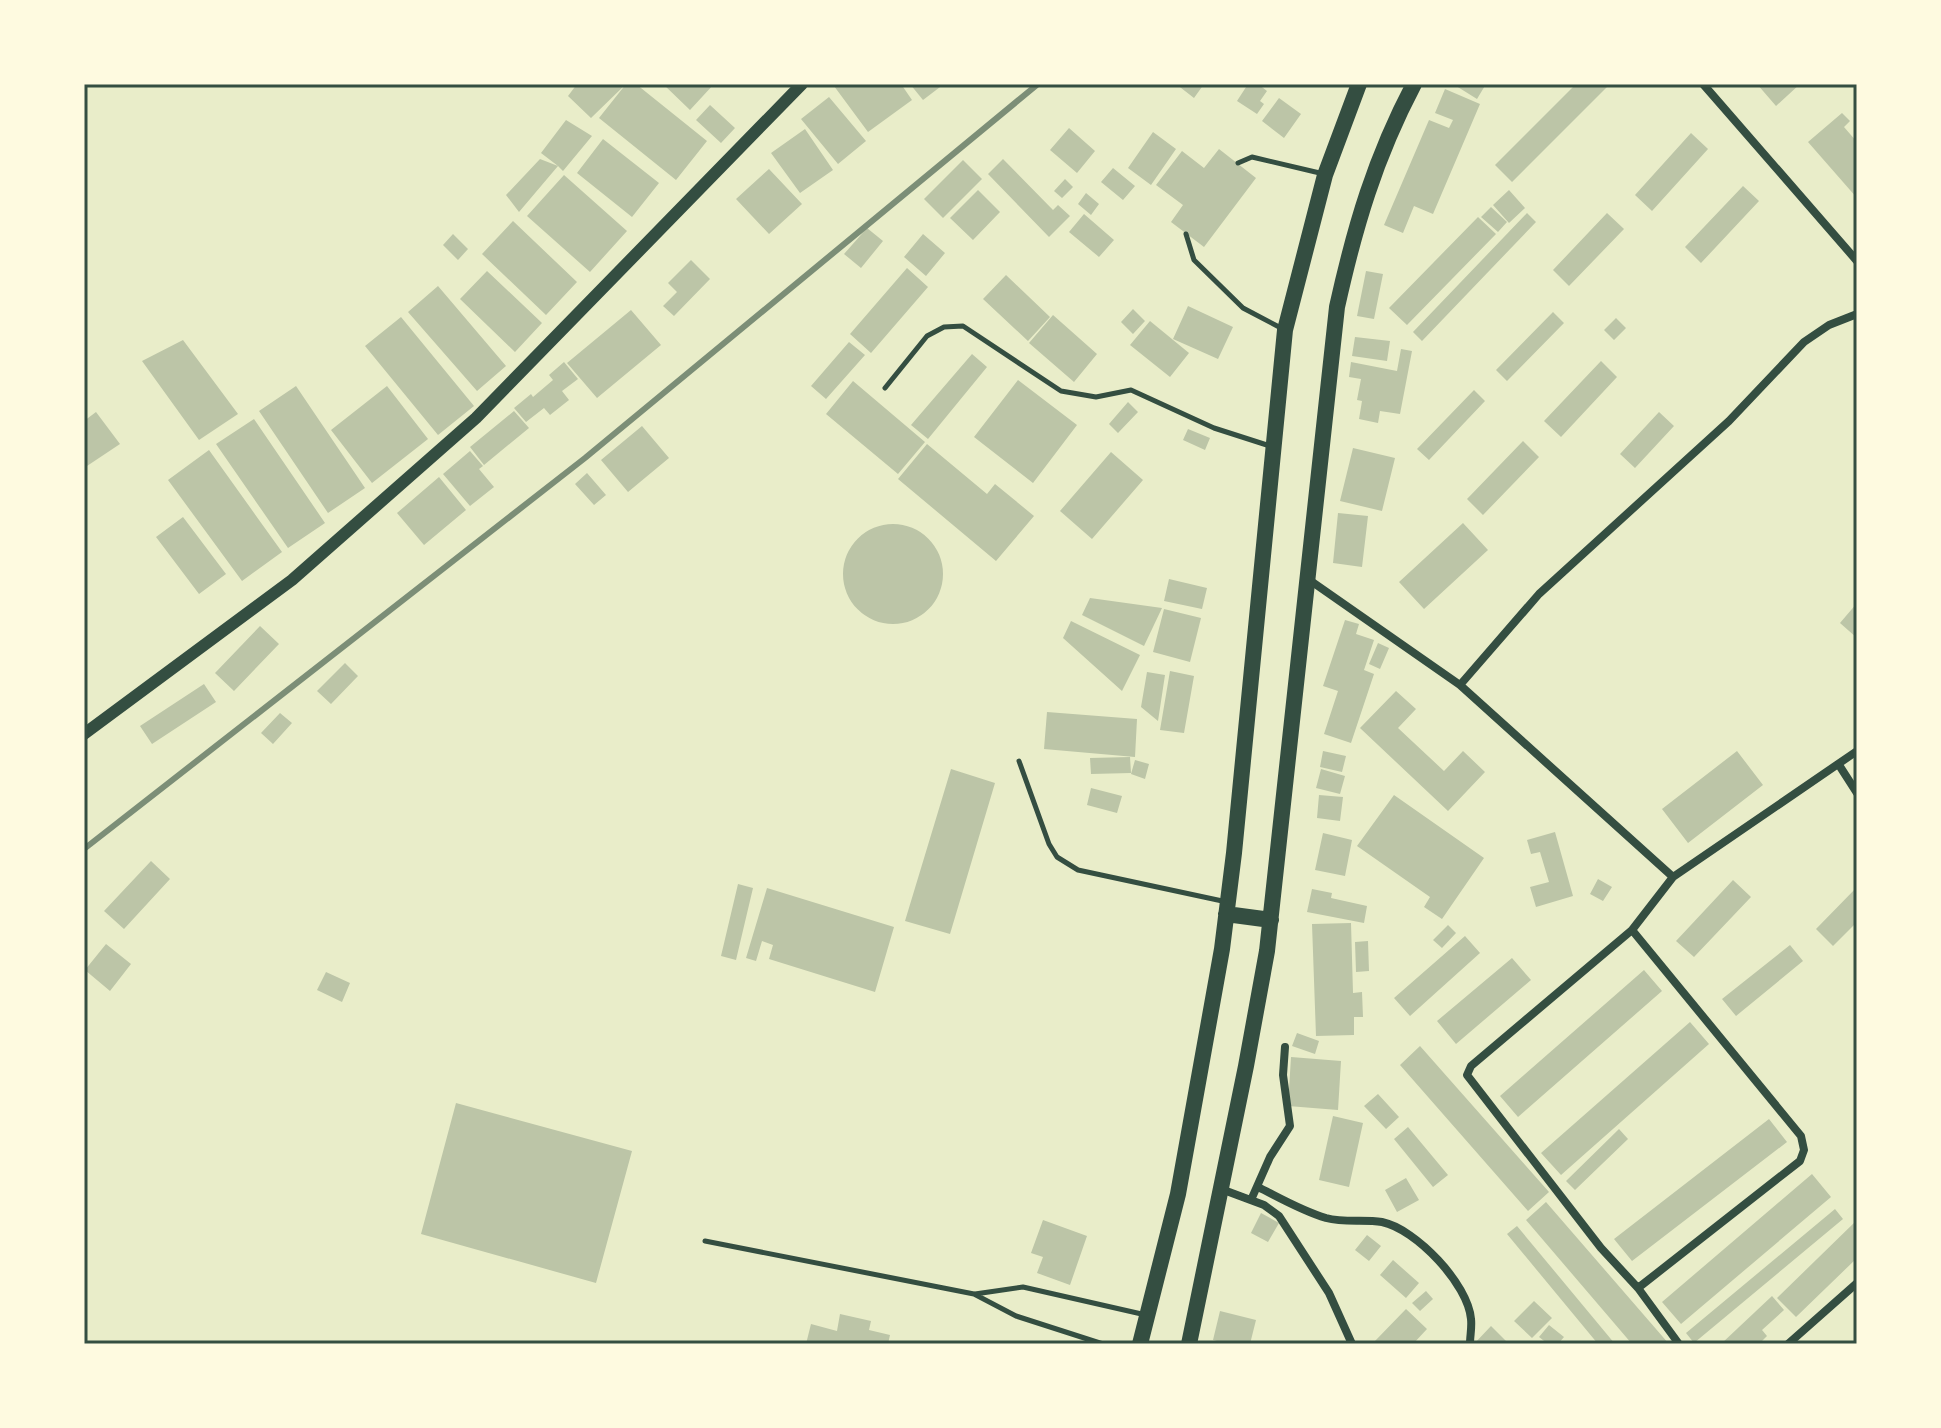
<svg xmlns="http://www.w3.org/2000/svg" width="1941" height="1428" viewBox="0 0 1941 1428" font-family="'Exo 2',sans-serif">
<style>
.building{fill:#bcc5a7}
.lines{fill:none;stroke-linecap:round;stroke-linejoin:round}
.service{stroke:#344e41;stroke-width:5}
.minor{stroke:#344e41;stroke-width:8}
.tertiary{stroke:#344e41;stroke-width:12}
.trunk{stroke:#344e41;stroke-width:16}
.rail{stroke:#7c8e77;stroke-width:6}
.neatline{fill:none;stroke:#344e41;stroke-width:3}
</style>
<rect width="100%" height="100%" fill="#e9edc9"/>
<!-- building -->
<path class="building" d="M577,84h49l-35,34 -23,-22z
M626,84h10l71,57 -31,39 -77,-62z
M663,84h51l-24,26z
M836,84h65l11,16 -44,32 -34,-46z
M910,84h34l-21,16z
M1176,84h28l-10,14z
M1248,84h10l9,7 -7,10 4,3 -7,10 -20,-13z
M1453,84h33l-9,15z
M1576,84h34l-98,98 -17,-17z
M1757,84h43l-24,22z
M1445,89l35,15 -47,110 -19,-8 -11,27 -19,-8 45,-105 20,8 4,-8 -18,-7z
M829,97l37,44 -28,23 -37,-45z
M1279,98l22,16 -17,24 -22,-17z
M710,105l25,23 -14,15 -25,-23z
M1842,113l8,8 -6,6 13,15v56l-49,-56z
M566,120l26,16 -29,35 -5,-5 -39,46 -13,-17 34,-36 18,7 -17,-13z
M1069,128l26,23 -18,22 -27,-23z
M805,129l28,41 -33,23 -29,-40z
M1153,132l23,17 -25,36 -23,-17z
M1691,133l17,16 -56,62 -17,-16z
M603,139l56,44 -27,34 -55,-44z
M1219,149l37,29 -52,69 -33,-25 12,-17 -27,-20 26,-34 22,17z
M1003,159l50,51 5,-5 12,11 -21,21 -61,-63z
M963,160l19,19 -39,39 -19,-19z
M1113,168l22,18 -12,14 -22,-18z
M769,169l33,35 -33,30 -33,-35z
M564,175l63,56 -37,41 -63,-56z
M1065,179l8,8 -11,11 -8,-7z
M1743,186l16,15 -58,62 -16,-16z
M978,190l22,22 -27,28 -23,-22z
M1509,190l16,18 -16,15 -16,-18z
M1086,193l13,11 -8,11 -13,-11z
M1491,207l16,15 -9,10 -17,-15z
M1527,213l9,9 -114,119 -9,-9z
M1607,213l17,16 -55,57 -16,-16z
M1084,214l30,26 -15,17 -30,-25z
M1478,217l18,17 -89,91 -18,-17z
M513,221l64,61 -31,33 -64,-61z
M867,228l16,13 -22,27 -17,-14z
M453,234l15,15 -10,11 -15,-15z
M923,234l22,19 -19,23 -22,-19z
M691,260l19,19 -36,37 -11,-10 14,-14 -9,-9z
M907,268l21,19 -57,66 -21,-19z
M487,271l55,52 -27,29 -55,-53z
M1366,271l17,3 -9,45 -17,-3z
M1006,275l44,42 -22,24 -45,-42z
M438,286l68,80 -29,25 -69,-79z
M1188,306l45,21 -15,32 -45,-20z
M1133,309l12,12 -12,13 -12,-12z
M631,310l30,35 -64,53 -30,-35z
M1553,312l11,11 -57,58 -11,-11z
M1053,315l44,39 -23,28 -45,-39z
M401,317l73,89 -36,29 -73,-89z
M1616,318l10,10 -12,12 -10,-10z
M1150,321l39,32 -19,24 -40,-32z
M1355,337l35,4 -3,20 -35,-5z
M183,340l55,74 -39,26 -57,-79z
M849,342l16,13 -39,44 -15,-13z
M1401,349l11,2 -12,63 -20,-3 -2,12 -19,-4 3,-18 -5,-1 4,-21 -12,-2 2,-15 46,9z
M972,354l15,13 -59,72 -17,-14z
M1601,361l16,16 -56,60 -17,-16z
M564,362l14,17 -16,12 7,9 -19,15 -6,-7 -18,14 -12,-14 17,-14 2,3 20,-17 -4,-5z
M1018,380l59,45 -44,58 -59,-46z
M853,381l72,61 -27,32 -72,-60z
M296,386l69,102 -37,25 -69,-102z
M387,386l41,53 -56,44 -41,-53z
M1474,390l11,11 -56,59 -12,-11z
M1128,402l10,10 -20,21 -9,-9z
M514,411l15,17 -45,37 -14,-18z
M96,412l24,32 -36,24v-47z
M1659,412l15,14 -39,42 -15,-14z
M254,419l71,104 -37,25 -72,-104z
M642,426l27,32 -41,34 -27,-32z
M1188,429l22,9 -5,12 -22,-10z
M1523,441l16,16 -56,58 -16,-16z
M927,444l60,50 8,-10 39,32 -38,45 -98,-82z
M1353,448l42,10 -13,53 -42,-10z
M209,450l73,102 -40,29 -74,-101z
M470,451l13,15 -4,3 15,18 -24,19 -27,-32z
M1111,452l32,28 -51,59 -32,-28z
M587,473l19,22 -12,10 -19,-21z
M439,477l27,33 -42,35 -27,-32z
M1338,513l30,3 -6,51 -29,-4z
M183,517l43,57 -27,20 -43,-57z
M1463,523l25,27 -64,59 -25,-27z
M843 574a50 50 0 1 1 100 0a50 50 0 1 1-100 0Z
M1169,579l38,9 -5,21 -38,-8z
M1090,598l72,10 -18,38 -62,-31z
M1857,603v35l-17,-15z
M1164,609l37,9 -11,44 -37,-10z
M1345,620l14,4 -3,10 18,6 -10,30 10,4 -23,69 -27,-9 14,-43 -15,-5z
M1071,621l69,34 -18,36 -59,-53z
M260,626l19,18 -45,47 -19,-18z
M1378,643l11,5 -9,21 -11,-5z
M345,663l13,13 -27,28 -14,-13z
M1170,671l24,5 -10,57 -24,-3z
M1147,672l18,3 -7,46 -17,-14z
M204,684l12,18 -64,42 -12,-18z
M1396,691l20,18 -18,19 46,43 19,-20 22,21 -37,39 -88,-83z
M1047,712l90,7 -2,38 -91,-8z
M280,713l12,10 -19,21 -12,-11z
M1323,751l23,5 -4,16 -22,-5z
M1737,751l26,34 -75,58 -26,-34z
M1130,757l1,16 -40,1 -1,-16z
M1135,760l14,4 -4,15 -14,-5z
M951,769l44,14 -45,151 -45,-13z
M1321,769l24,7 -5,18 -24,-6z
M1091,788l31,8 -5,17 -30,-8z
M1319,795l24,2 -3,24 -23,-3z
M1394,795l90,63 -42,61 -18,-12 6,-10 -73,-51z
M1555,832l18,64 -37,11 -6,-20 19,-5 -9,-30 -9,2 -4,-14z
M1323,833l29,7 -7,36 -30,-6z
M151,861l19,18 -46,50 -20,-18z
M1598,879l14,8 -9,14 -13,-7z
M1733,880l18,17 -57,60 -18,-16z
M738,884l15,4 -17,72 -15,-4z
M1857,887v35l-24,24 -17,-17z
M767,888l127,39 -19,65 -106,-33 4,-14 -11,-4 -6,20 -10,-3z
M1312,889l20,4 -1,5 36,8 -3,17 -57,-11z
M1351,923l2,70 9,-1 1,25h-9v18l-38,1 -4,-112z
M1448,925l8,8 -14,15 -9,-8z
M1465,936l15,17 -70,63 -16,-18z
M1368,941l1,30 -13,1 -1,-30z
M106,944l25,20 -21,27 -25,-21z
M1790,945l13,16 -67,55 -14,-17z
M1512,958l19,22 -75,64 -19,-23z
M1644,970l18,21 -144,126 -18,-21z
M326,972l24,11 -8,19 -25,-12z
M1690,1022l19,22 -148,131 -20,-22z
M1297,1033l22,8 -4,13 -23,-8z
M1420,1046l129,146 -21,19 -128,-146z
M1291,1057l50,4 -3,49 -50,-4z
M1378,1094l21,23 -13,12 -22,-23z
M456,1103l176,48 -36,132 -175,-49z
M1333,1116l30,7 -14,64 -30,-7z
M1769,1119l18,23 -155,119 -18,-22z
M1408,1127l40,48 -15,12 -39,-48z
M1619,1129l9,10 -53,51 -9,-9z
M1812,1174l19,23 -150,127 -19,-22z
M1406,1178l13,22 -22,12 -12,-22z
M1546,1202l123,142h-37l-106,-124z
M1835,1209l8,10 -149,124 -8,-10z
M1261,1213l18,10 -11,19 -17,-9z
M1043,1220l44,16 -17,49 -33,-12 6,-16 -12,-4z
M1857,1220v38l-61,59 -19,-19z
M1517,1226l98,118h-17l-91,-110z
M1367,1235l14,11 -12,15 -14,-11z
M1393,1260l26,23 -13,15 -26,-23z
M1426,1291l7,8 -13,12 -8,-8z
M1772,1296l12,14 -22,20 5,6 -8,8h-38z
M1534,1301l18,17 -20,20 -18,-17z
M1406,1309l21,20 -14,15h-37l-2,-2z
M1220,1311l36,9 -6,24h-21l-16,-4z
M840,1314l31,7 -2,9 21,5 -2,9h-82l5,-20 26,7z
M1549,1325l15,12 -6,7h-10l-9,-7z
M1491,1326l18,18h-35z"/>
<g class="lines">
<!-- service -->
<path class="service" d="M1238,163l14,-6 72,17
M1186,234l8,26 49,48 38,20
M885,388l42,-52 17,-9 19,-1 98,65 35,6 35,-7 83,38 56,18
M1019,761l30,83 8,13 21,13 149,32
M705,1241l269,53 42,22 87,28
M975,1294l48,-7 123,28"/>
<!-- minor -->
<path class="minor" d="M1703,84l154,177
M1308,579l152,106 213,192
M1460,685l79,-91 190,-173 75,-79 25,-17 28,-11
M1839,765l18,28
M1632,930l169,206 3,14 -4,11 -162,127
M1258,1187c22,11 44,24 68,31 19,5 38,1 56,4 34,7 86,62 89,97 1,8 -1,17 -1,25
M1221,1189l43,16 15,11 50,77 23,51
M1251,1200l19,-43 20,-31 -7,-51 2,-28
M1679,1344l-41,-56 -37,-40 -134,-173 4,-9 161,-136 41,-53 184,-126
M1788,1344l69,-61"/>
<!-- tertiary -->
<path class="tertiary" d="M84,734l208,-154 184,-162 326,-334"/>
<!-- trunk -->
<path class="trunk" d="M1226,914l45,6
M1140,1344l38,-150 44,-245 12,-96 51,-523 40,-155 34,-91
M1189,1344l57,-278 21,-115 70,-644c18,-81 38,-149 77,-223"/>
<!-- rail -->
<path class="rail" d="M84,849l501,-391 453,-374"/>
</g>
<!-- border -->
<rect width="1941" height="1428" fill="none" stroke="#fefae0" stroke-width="172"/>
<rect x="86" y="86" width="1769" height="1256" class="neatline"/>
</svg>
